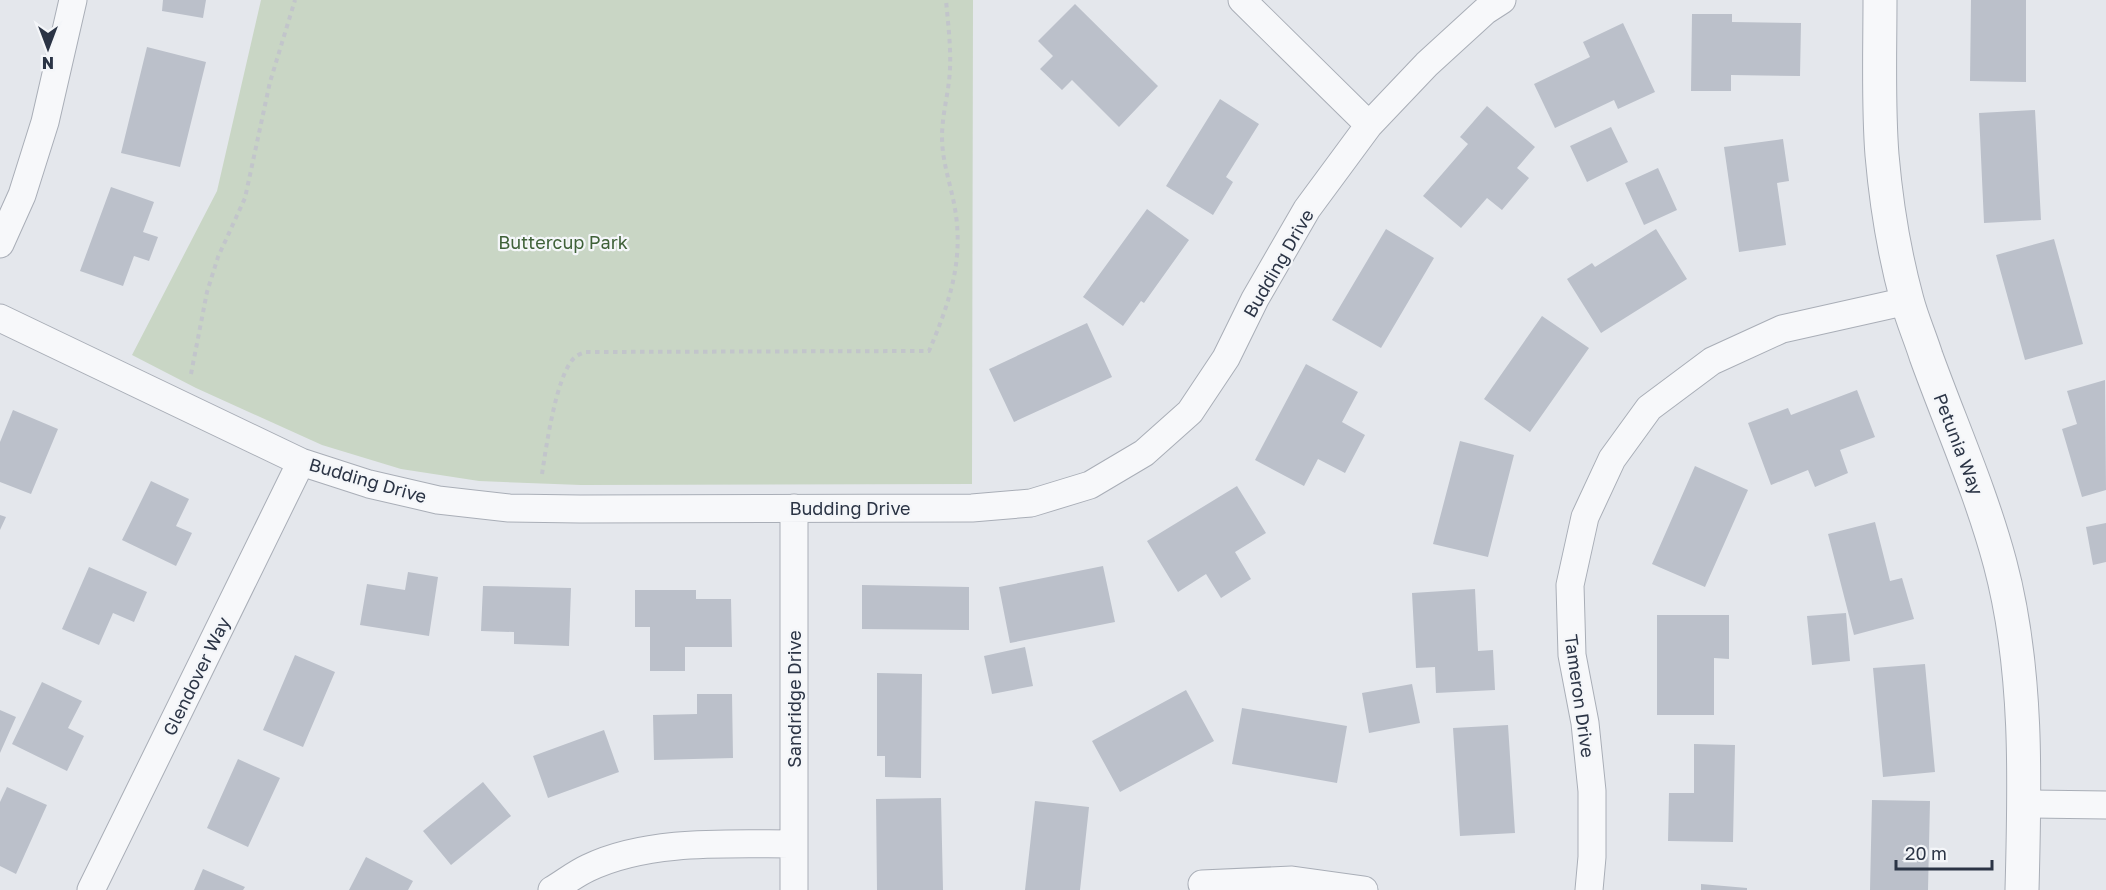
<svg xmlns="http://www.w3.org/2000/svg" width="2106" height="890" viewBox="0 0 2106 890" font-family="'Golos Text',sans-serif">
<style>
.green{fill:#c9d6c5}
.building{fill:#bbc0ca}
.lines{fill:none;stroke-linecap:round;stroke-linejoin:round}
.minor-casing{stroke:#a9aeb7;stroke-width:29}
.tertiary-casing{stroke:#a9aeb7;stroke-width:35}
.path{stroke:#c2c5cb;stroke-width:4;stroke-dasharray:4.5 4.5;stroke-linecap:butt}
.minor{stroke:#f7f8fa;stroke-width:27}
.tertiary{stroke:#f7f8fa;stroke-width:33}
.labels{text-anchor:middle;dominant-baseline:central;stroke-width:4.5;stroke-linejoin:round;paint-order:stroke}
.park-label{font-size:18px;fill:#3f6138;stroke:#f4f6f9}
.street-label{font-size:18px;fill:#2b3445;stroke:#f4f6f9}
</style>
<rect width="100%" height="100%" fill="#e4e7ec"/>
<!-- green -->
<path class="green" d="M261,0h712l-1,484 -391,1 -102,-4 -78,-12 -79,-24 -126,-57 -64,-33 85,-164z"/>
<!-- building -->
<path class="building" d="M163,0h43l-3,18 -41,-7z
M1971,0h55v82l-56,-1z
M1075,4l83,82 -39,41 -47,-47 -10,10 -22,-21 13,-13 -15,-15z
M1692,14h40v8l69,1 -1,53 -69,-1v16h-40z
M1623,23l32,69 -37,17 -4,-9 -59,28 -21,-44 56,-27 -7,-15z
M147,47l59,15 -26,105 -59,-14z
M1220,99l39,25 -33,53 7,5 -20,33 -47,-29z
M1487,106l48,41 -18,21 12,10 -27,32 -15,-12 -26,30 -38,-32 45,-52 -8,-7z
M2035,110l6,110 -57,3 -5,-110z
M1611,127l17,35 -41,20 -17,-36z
M1783,139l6,42 -12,2 9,62 -47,7 -15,-105z
M1658,168l19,42 -33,15 -19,-42z
M111,187l43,15 -11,30 15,5 -9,24 -15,-5 -11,30 -43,-15z
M1147,209l42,31 -45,63 -3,-2 -18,25 -40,-29z
M1386,229l48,29 -53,90 -49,-28z
M1656,229l31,50 -86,54 -34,-54 25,-16 3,4z
M2054,239l29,105 -58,16 -29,-105z
M1542,316l47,32 -59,84 -46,-33z
M1087,323l25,54 -98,45 -25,-53z
M1306,364l52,28 -16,30 23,13 -20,38 -27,-14 -14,27 -49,-26z
M2105,380l1,110 -24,7 -20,-68 15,-5 -10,-33z
M1857,390l18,47 -35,13 8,23 -33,14 -7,-17 -37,15 -23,-62 40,-15 3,7z
M13,410l45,19 -27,65 -31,-12v-40z
M1460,441l54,14 -26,102 -55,-13z
M1695,466l53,24 -43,97 -53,-23z
M151,481l38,18 -13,27 16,7 -16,33 -54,-26z
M1237,486l29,47 -31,19 16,27 -30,19 -15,-24 -28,18 -31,-51z
M0,515l6,2 -6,13z
M1875,522l15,59 12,-3 12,41 -60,16 -26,-101z
M2106,523v39l-13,3 -7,-38z
M1103,566l12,56 -105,21 -11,-56z
M89,567l58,25 -13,30 -21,-9 -14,32 -37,-16z
M408,572l30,5 -9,59 -69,-11 7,-41 38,6z
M862,585l107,2v43l-107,-1z
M483,586l88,2 -2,58 -55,-2v-12l-33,-1z
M1475,589l3,62 15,-1 2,40 -59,3 -1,-26 -19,1 -4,-75z
M635,590h61v9h35l1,48h-47v24h-35v-44h-15z
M1846,613l4,48 -38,4 -5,-49z
M1657,615h72v44l-15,-1v57h-57z
M1025,647l8,39 -41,8 -8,-38z
M295,655l40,17 -32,75 -40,-17z
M1925,664l10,108 -52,5 -10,-109z
M877,673l45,1 -1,104 -36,-1v-21h-8z
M42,682l40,19 -14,27 16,8 -17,35 -55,-27z
M1412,684l8,39 -51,10 -7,-40z
M1186,690l28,51 -94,51 -28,-51z
M697,694h35l1,64 -79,2 -1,-45 44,-1z
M1242,708l105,18 -10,57 -105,-19z
M0,710l16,7 -16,36z
M1508,725l7,108 -55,3 -7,-108z
M604,730l15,42 -71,26 -15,-42z
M1694,744l41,1 -2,97 -65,-1 1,-48h25z
M238,759l42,19 -32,69 -41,-19z
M483,782l28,34 -60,49 -28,-34z
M7,787l40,18 -31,69 -16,-8v-64z
M941,798l2,92h-66l-1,-91z
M1872,800l58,1 -2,89h-58z
M1035,801l54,6 -9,83h-55z
M366,857l47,24 -5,9h-59z
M203,869l42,18 -2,3h-49z
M1701,884l46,4v2h-46z"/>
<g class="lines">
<!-- minor casing -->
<g class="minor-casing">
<path id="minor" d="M1242,0l127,125
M0,244l22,-49 23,-73 28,-122
M0,318l301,144 68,22 69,16 71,8 71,1 392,-1 59,-5 59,-18 54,-32 46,-41 36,-54 29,-59 52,-90 62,-84 58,-61 58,-53 17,-11
M794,508v382
M2025,804l81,1
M1202,884l90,-4 72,10
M91,890l210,-428
M552,890c12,-7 23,-16 36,-22 60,-29 140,-24 206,-24
M1589,890l3,-33v-66l-7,-68 -13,-68 -2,-70 15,-68 27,-58 37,-51 63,-47 70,-32 125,-28"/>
</g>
<!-- tertiary casing -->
<g class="tertiary-casing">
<path id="tertiary" d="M1880,0c0,52 -2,104 2,155 4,46 13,101 25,145 5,19 13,37 19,56 25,69 55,136 74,207 28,105 25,219 22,327"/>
</g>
<!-- path -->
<path class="path" d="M191,374l16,-82 11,-35 27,-59 25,-116 25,-82
M542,474c4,-26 14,-98 32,-116 3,-3 8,-5 12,-6l343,-1c20,-47 35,-90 26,-142 -4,-24 -13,-47 -13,-72 0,-23 7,-45 8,-68 1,-23 -2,-46 -4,-69"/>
<!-- minor -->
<use href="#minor" class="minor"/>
<!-- tertiary -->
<use href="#tertiary" class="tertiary"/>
</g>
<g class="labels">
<!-- park labels -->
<g class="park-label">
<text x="563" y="242">Buttercup Park</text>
</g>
<!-- street labels -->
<g class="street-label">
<text transform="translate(1278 263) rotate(-60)">Budding Drive</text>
<text transform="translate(1959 444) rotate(69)">Petunia Way</text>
<text transform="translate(368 480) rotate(16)">Budding Drive</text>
<text x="850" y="508">Budding Drive</text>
<text transform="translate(196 676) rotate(-64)">Glendover Way</text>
<text transform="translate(1580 696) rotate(82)">Tameron Drive</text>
<text transform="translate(794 699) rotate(-90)">Sandridge Drive</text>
</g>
</g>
<!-- north arrow -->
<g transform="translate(48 48) rotate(180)" stroke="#f4f6f9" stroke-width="4.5" paint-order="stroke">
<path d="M0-4.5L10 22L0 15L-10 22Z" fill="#2b3445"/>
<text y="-9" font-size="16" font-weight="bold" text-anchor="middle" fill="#2b3445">N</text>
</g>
<!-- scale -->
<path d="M1896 860v9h96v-9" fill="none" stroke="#2b3445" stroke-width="3"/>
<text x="1905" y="860" font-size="18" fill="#2b3445" stroke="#f4f6f9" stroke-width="4.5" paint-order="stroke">20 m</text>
</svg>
